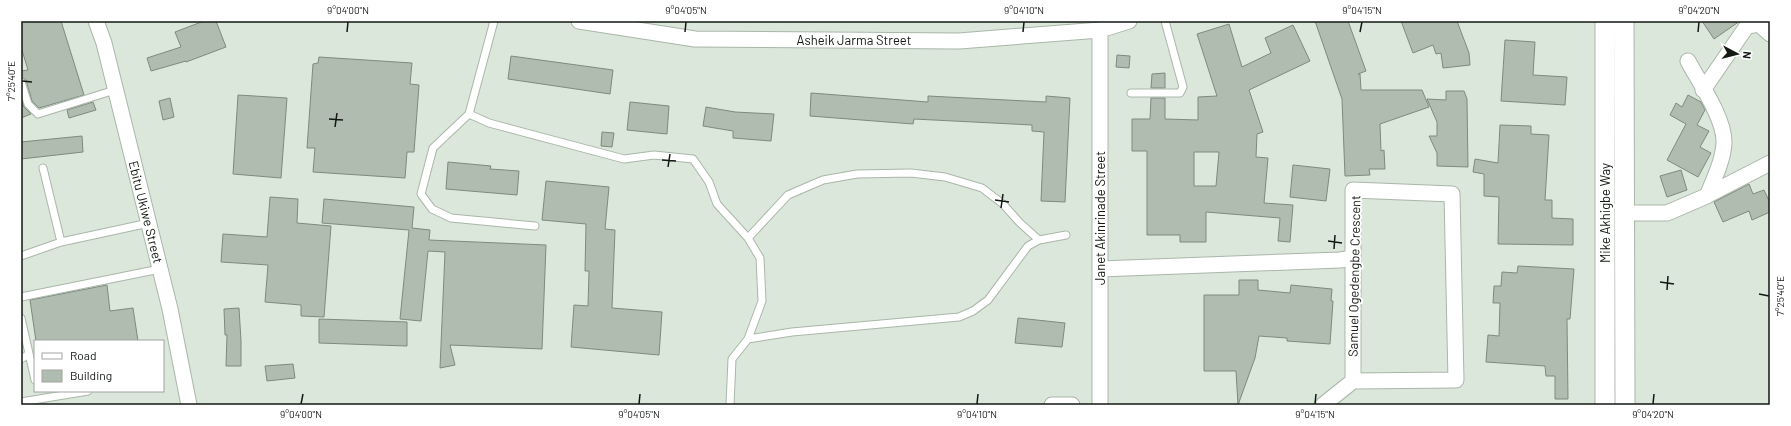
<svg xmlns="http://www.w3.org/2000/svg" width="1791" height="426" viewBox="0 0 1791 426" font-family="Barlow,sans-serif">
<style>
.building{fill:#b0bcb0;stroke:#7f8a7f;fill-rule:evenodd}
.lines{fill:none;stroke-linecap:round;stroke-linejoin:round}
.service-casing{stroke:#abb6aa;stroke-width:9}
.minor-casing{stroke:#abb6aa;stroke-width:17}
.tertiary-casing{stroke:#abb6aa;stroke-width:21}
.service{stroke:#fff;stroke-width:7}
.minor{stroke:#fff;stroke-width:15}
.tertiary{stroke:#fff;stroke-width:19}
.ticks{fill:none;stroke:#131813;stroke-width:1.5}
.labels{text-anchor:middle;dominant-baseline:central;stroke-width:4;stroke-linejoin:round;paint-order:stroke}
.street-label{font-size:13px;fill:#131813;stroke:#fff}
.neatline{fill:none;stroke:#131813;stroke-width:1.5}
.ticks-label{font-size:10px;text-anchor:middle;fill:#131813}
</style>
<rect width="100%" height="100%" fill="#dbe7da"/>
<!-- building -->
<path class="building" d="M21,21h40l23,74 -45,13 -7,-7 -6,-21 -5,-3v-6l7,-1 -7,-23z
M204,21h12l10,26 -40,15v-1l-35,10 -4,-13 34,-11 -6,-15z
M1315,21h33l18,50 -8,3h2l1,16h61l7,17 -49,17 1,27 3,-1 1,19h-16l1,6 -25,1 -3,-77z
M1401,21h56l12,32 1,12 -27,3 -2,-15 -5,1 -3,-9 -20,8z
M1702,21h38l-26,18z
M1229,24l13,43 29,-14 -6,-15 28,-13 17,36 -61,29 14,42 -6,2 -1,23 12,1 -4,45 29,2 -3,37 -12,-1 2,-23 -74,-6v30h-26v-7h-33v-84h-15v-32h18l1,-21h14v21l33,1v-23l19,-1 -20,-62zM1194,152h25l-3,34h-22z
M1505,40l30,2 -2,33 34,2 -2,28 -64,-4z
M1117,55l13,1 -1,12 -13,-1z
M511,56l102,14 -3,24 -102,-15z
M319,57l93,6 -2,21 9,1 -5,67h-7l-2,26 -92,-6 2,-24h-8l6,-84 5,-1z
M1165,73v15h-14l1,-14z
M1446,91h18l3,8 1,68 -31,-1v-13l-8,-17h8v-14l-10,-23 19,1z
M811,93l117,9v-6l118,6v-6l24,2 -5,104 -24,-1 3,-69 -12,-1v-6l-118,-6 -1,5 -103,-8z
M238,95l49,3 -6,80 -48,-4z
M1688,95l13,7 4,8 -8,15 12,6 -9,16 11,6 -13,24 -31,-17 19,-36 -16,-9 6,-12 6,4z
M21,98l3,9 7,7 -10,4z
M170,98l4,19 -11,3 -4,-19z
M93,102l3,8 -27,8 -2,-8z
M630,102l39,4 -2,28 -40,-4z
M706,107l29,5 39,2 -3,27 -38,-3v-7l-30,-5z
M1500,125l31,1v8l18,1 -4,65h7v18l21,1v26l-75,-1 1,-47 -15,-1v-22l-11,-2 2,-13 23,4z
M602,132l12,1 -2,14 -11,-1z
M82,136l1,16 -62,7v-17z
M448,162l43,4 -1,3 29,2 -2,24 -71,-6z
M1293,165l37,4 -4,32 -36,-4z
M1681,170l6,20 -20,7 -7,-21z
M546,181l63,6 -4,42 10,1 -3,78 50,4 -3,43 -88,-8 3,-42 14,1 1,-35h-4l1,-47 -44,-4z
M1749,184l4,10 11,-4 6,13v9l-18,8 -3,-9 -26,11 -9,-20z
M270,197l28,2 -1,24 34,3 -7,91 -23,-1v-11l-36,-3 3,-37 -47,-3 2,-28 44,3z
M324,199l90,8 -2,21 18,2 -1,10 117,5 -4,104 -92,-4 5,20 -15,3 5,-116 -17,-1 -7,70 -21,-2 9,-89 -87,-7z
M1518,266l56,3 -4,50h-3l1,80h-13v-23h-9l-1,-10 -59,-4 2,-27 11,1 1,-33h-7l1,-17h7l1,-14 15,1z
M1239,280h19v10l32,3 1,-8 41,4 -1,12h2l-3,43 -43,-3v-3l-28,-2 -4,22 -17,47 -2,-34h-32v-76h35z
M107,285l3,26 23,-3 5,33h-102l-6,-41z
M239,308l2,33v25h-15l1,-31h-2l-1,-26z
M1018,318l47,5 -3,24 -47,-4z
M319,319l88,3v24l-88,-3z
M293,364l2,14 -28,3 -2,-15z"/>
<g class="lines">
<!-- service casing -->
<g class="service-casing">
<path id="service" d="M494,21l-25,93 20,9 135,36 30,-4 39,4 16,23 8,22 31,34 12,20 2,43 -14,38 -16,20 -2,46
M21,82l7,22 10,10 77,-24
M1131,93h49l3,-6 -18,-66
M469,114l-36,34 -12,46 11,15 19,9 84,8
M43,168l18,74
M748,238l40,-43 35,-15 34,-6 54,-1 34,4 37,11 21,16 17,19 19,17
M21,256l40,-14 88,-19
M21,297l139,-28
M21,318l14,62
M748,339l44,-7 167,-15 14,-6 15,-11 40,-54 11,-6 27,-5
M21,359l8,-5
M21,402l67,-11"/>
</g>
<!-- minor casing -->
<g class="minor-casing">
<path id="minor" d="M96,21l8,22 66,266 19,96
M579,21l116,18 264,2 141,-11 29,-9
M1100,30v375
M1688,61c11,21 37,58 36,82 -1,18 -10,36 -17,53
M1703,90l44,-64 12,-2 11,10
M1625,213h42l35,-15 68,-35
M1100,269l240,-9 13,-2
M1052,405h20
M1323,405l30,-24 103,-1 -4,-186 -99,-4v191"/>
</g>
<!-- tertiary casing -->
<g class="tertiary-casing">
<path id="tertiary" d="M1624,21l1,384
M1605,405v-384"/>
</g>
<!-- service -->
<use href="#service" class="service"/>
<!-- minor -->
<use href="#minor" class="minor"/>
<!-- tertiary -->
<use href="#tertiary" class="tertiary"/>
</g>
<!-- ticks -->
<path class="ticks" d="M347,32l1,-10M685,32l1,-10M1023,32l1,-10M1360,32l2,-10M1698,32l1,-10M22,81l10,1M329,119l14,1M335,127l2,-14M662,160l14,1M668,167l2,-13M995,200l14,2M1001,208l2,-14M1328,241l14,2M1334,249l1,-14M1660,282l14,2M1667,290l1,-14M1759,294l10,2M301,404l2,-10M639,404l1,-10M977,404l1,-10M1315,404l1,-10M1653,404l1,-10"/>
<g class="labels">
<!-- street labels -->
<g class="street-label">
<text x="854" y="40">Asheik Jarma Street</text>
<text transform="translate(146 212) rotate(76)">Ebitu Ukiwe Street</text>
<text transform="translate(1605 213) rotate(-90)">Mike Akhigbe Way</text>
<text transform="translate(1100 218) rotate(-90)">Janet Akinrinade Street</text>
<text transform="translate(1354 276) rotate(-89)">Samuel Ogedengbe Crescent</text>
</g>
</g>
<!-- border -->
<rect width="1791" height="426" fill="none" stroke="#ffffff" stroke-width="44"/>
<!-- legend -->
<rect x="34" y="340" width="130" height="52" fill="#ffffff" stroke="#a1a3a1"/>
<rect x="42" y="353" width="20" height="6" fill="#ffffff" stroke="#a1a3a1"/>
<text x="70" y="360" font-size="12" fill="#131813">Road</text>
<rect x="42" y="370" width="20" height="12" fill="#b0bcb0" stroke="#a1a3a1"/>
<text x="70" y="380" font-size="12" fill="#131813">Building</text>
<!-- north arrow -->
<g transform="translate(1737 54) rotate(97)" stroke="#ffffff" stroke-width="3" paint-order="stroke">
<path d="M0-3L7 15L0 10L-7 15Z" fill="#131813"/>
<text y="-6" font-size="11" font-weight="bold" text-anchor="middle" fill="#131813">N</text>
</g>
<rect x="22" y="22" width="1747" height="382" class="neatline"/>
<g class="ticks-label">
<text x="348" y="14">9°04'00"N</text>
<text x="686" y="14">9°04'05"N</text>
<text x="1024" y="14">9°04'10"N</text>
<text x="1362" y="14">9°04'15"N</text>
<text x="1699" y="14">9°04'20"N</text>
<text transform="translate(11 81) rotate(-90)" y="4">7°25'40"E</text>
<text transform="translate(1780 296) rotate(-90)" y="4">7°25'40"E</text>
<text x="301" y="418">9°04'00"N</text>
<text x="639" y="418">9°04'05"N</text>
<text x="977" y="418">9°04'10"N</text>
<text x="1315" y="418">9°04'15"N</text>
<text x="1653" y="418">9°04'20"N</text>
</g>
</svg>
